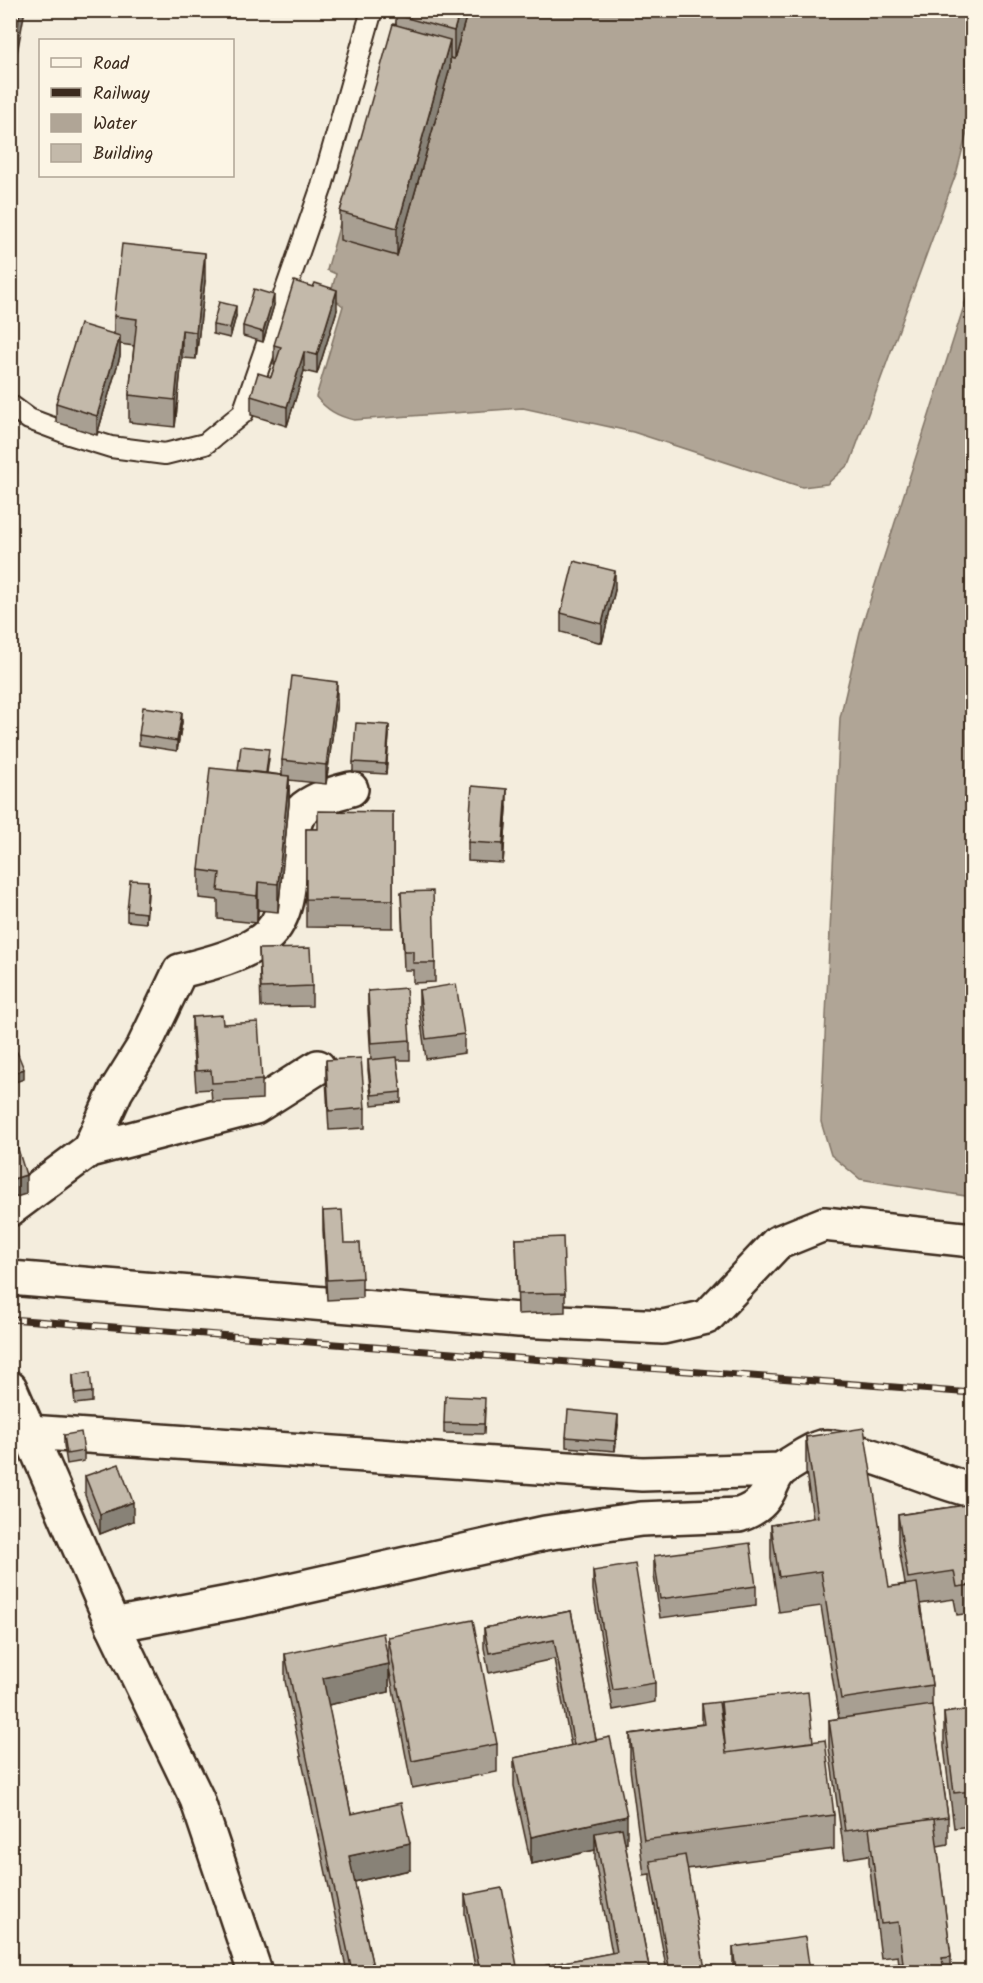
<svg xmlns="http://www.w3.org/2000/svg" width="983" height="1983" viewBox="0 0 983 1983" font-family="Kalam,sans-serif">
<style>
.water{fill:#b0a596;stroke:#817466;stroke-width:1.5}
.lines{fill:none;stroke-linecap:round;stroke-linejoin:round}
.lane-casing{stroke:#3b2a1e;stroke-width:24}
.street-casing{stroke:#3b2a1e;stroke-width:38}
.secondary-casing{stroke:#3b2a1e;stroke-width:38}
.lane{stroke:#fcf5e5;stroke-width:20}
.street{stroke:#fcf5e5;stroke-width:33}
.secondary{stroke:#fcf5e5;stroke-width:33}
.rail-casing{stroke:#3b2a1e;stroke-width:7}
.rail{stroke:#fcf5e5;stroke-width:4.5;stroke-dasharray:14;stroke-linecap:butt}
.wall{fill:#a89f92;stroke:#3b2a1e;stroke-width:1.5}
.shaded-wall{fill:#888277;stroke:#3b2a1e;stroke-width:1.5}
.building{fill:#c3b9aa;stroke:#3b2a1e;stroke-width:1.5}
</style>
<rect width="100%" height="100%" fill="#f4eddd"/>
<filter id="ink" filterUnits="userSpaceOnUse"><feTurbulence type="fractalNoise" baseFrequency=".0167" numOctaves="2"/><feDisplacementMap in="SourceGraphic" scale="12" xChannelSelector="R" yChannelSelector="G"/><feConvolveMatrix kernelMatrix="1 2 1 2 8 2 1 2 1" color-interpolation-filters="sRGB"/></filter>
<g filter="url(#ink)">
<!-- water -->
<path class="water" d="M399,11h573v102l-15,58 -107,292 -23,21 -25,3 -169,-55 -110,-24 -169,12c-17,-4 -27,-10 -38,-23l27,-91 -13,-10 6,-22 -9,-4z
M972,281v916l-112,-18 -29,-24 -10,-33 19,-404 20,-86z"/>
<g class="lines">
<!-- lane casing -->
<g class="lane-casing">
<path id="lane" d="M10,405l19,14 40,15 42,13 54,7 40,-10 38,-31 79,-227 50,-176"/>
</g>
<!-- street casing -->
<g class="street-casing">
<path id="street" d="M89,1150l166,-43 63,-40
M10,1209l79,-59 27,-59 28,-45 36,-75c27,-7 58,-14 82,-31 44,-31 16,-111 42,-132 13,-10 31,-15 47,-19
M10,1278l509,42 144,7 44,-10 70,-74 47,-19 148,16
M10,1435l19,-3 613,42 139,-4
M113,1625l137,-26 295,-66 96,-14 98,-4c38,-13 27,-37 46,-48 11,-6 25,-17 37,-20 30,-5 113,36 150,43"/>
</g>
<!-- secondary casing -->
<g class="secondary-casing">
<path id="secondary" d="M10,1388l103,237 84,174 58,173"/>
</g>
<!-- lane -->
<use href="#lane" class="lane"/>
<!-- street -->
<use href="#street" class="street"/>
<!-- secondary -->
<use href="#secondary" class="secondary"/>
<!-- rail casing -->
<g class="rail-casing">
<path id="rail" d="M10,1319l962,74"/>
</g>
<!-- rail -->
<use href="#rail" class="rail"/>
</g>
<!-- wall -->
<path class="wall" d="M397,10h71l-14,49 -4,-1v10l-53,188 -57,-16v-28l56,-187v-10z
M205,281l-9,78 -14,-1 -7,69 -46,-5v-27l5,-49 -14,-2v12l-23,79 -41,-13v-19l58,-69v-18z
M274,305l-11,37 -20,-6v-10z
M337,310l-20,64 -13,-3 -17,55 -36,-11v-19l20,-19 4,-12 -1,-1v-19z
M236,316l-6,22 -17,-4v-9z
M615,590l-13,53 -41,-11v-19z
M337,701l-11,83 -37,-4v23l-11,109 -20,-2 -1,13 -39,-4v-19l-19,-2v-28l39,-99 31,-12 -2,14 15,2v-15z
M182,722l-5,29 -38,-6v-10z
M389,735l-3,39 -33,-2v-10z
M507,808l-4,55 -35,-2v-19z
M393,812v116l-87,-1v-98h12z
M148,891l-2,32 -19,-2v-10z
M401,892l34,71v19l-22,1v-13h-9z
M259,949l53,37v20l-51,1z
M419,990l45,44v19l-38,6 -7,-50z
M368,991l42,49v20h-13l4,32v10l-29,3 -4,-35v-10h3l-3,-50z
M192,1017l31,7 39,56v19l-50,3 -1,-13 -15,1 -4,-54z
M326,1060l39,48v20l-36,2 -3,-51z
M323,1211l21,32 18,35v20l-35,2 -4,-70z
M516,1239l49,54v19l-47,2z
M73,1375l19,17v10l-17,2 -2,-20z
M485,1408l-1,26 -40,-1v-10z
M618,1425l-3,26 -49,-4v-10z
M64,1435l20,16v10l-17,3 -3,-19z
M806,1437l83,150 16,-3 -7,-42v-27l74,-11v109l-15,2 -3,-16 -34,5 12,81v21l16,111v27l-11,2 14,111v15h-61v-7l9,-1 -1,-8 -17,2 -12,-96v-7l-24,4 -16,-111v-28l10,-1 -18,-113 -42,6 -8,-53v-34l42,-7 -7,-46z
M85,1476l48,45 -33,13 -15,-39z
M654,1556l102,30v19l-96,13 -6,-43z
M593,1571l62,112v19l-42,8 -20,-120z
M571,1611l25,129 31,103 -2,1 25,128h-174l-11,-58v-19l52,71v5l95,-18 -17,-92v-11l-64,14 -17,-78v-28l57,-12 -17,-87 -65,14 -5,-25v-20z
M388,1637l109,107v28l-85,16 -23,-120v24l-61,13 23,109 59,56 -56,12 20,90h-27l-62,-291v-27l103,7z
M721,1702l92,40 21,73v34l-147,20 18,103h-38l-17,-92v-6l-6,1 -14,-106v-35l72,-10v-20l19,10z
M972,1709v117l-18,2 -10,-81v-34z
M733,1947l77,25h-77z"/>
<!-- shaded-wall -->
<path class="shaded-wall" d="M20,10h5l-15,81v-28z
M460,10h8l-14,49v-28z
M450,40v28l-53,188v-28z
M205,253v28l-9,78v-27z
M337,290v20l-20,64v-19z
M274,295v10l-11,37v-10z
M236,306v10l-6,22v-10z
M182,330v28l-7,69v-27z
M120,336v20l-23,79v-19z
M304,352v19l-17,55v-19z
M17,445v28l-7,25v-28z
M615,571v19l-13,53v-19z
M337,682v19l-11,83v-19z
M182,712v10l-5,29v-10z
M389,725v10l-3,39v-10z
M289,776v27l-11,109v-28z
M507,789v19l-4,55v-19z
M148,881v10l-2,32v-10z
M258,882v28l-1,13v-27z
M24,1069v10l-14,5v-10z
M26,1175v19l-16,5v-19z
M618,1415v10l-3,26v-10z
M133,1502v19l-33,13v-20z
M389,1664v28l-66,14v-28z
M627,1816v27l-29,7 -3,-17v17l-64,14v-27z
M410,1843v27l-61,13v-27z"/>
<!-- building -->
<path class="building" d="M10,10h10l-10,53z
M397,10h63l-6,21 -58,-16z
M393,24l57,16 -53,188 -57,-16z
M122,244l83,9 -9,79 -14,-2 -7,70 -46,-5 8,-76 -23,-3z
M294,281l19,6 2,-4 22,7 -20,65 -13,-3 -17,55 -36,-11 7,-23 13,4 10,-30 -7,-2z
M254,289l20,6 -11,37 -20,-6z
M219,302l17,4 -6,22 -17,-3z
M80,324l40,12 -23,80 -41,-13z
M10,444l7,1 -7,25z
M574,561l41,10 -13,53 -41,-11z
M292,676l45,6 -11,83 -44,-5z
M143,707l39,5 -5,29 -38,-6z
M356,723l33,2 -3,39 -33,-2z
M241,746l28,3 -3,24 -28,-3z
M210,768l79,8 -11,108 -20,-2 -1,14 -39,-5 2,-18 -21,-3z
M472,786l35,3 -4,55 -35,-2z
M318,811l75,1v88l-87,-1v-70h12z
M130,880l18,1 -2,32 -19,-2z
M433,891l2,72h-22v-12h-9l-3,-59z
M310,948l2,38 -51,2 -2,-39z
M456,984l8,50 -38,5 -7,-49z
M406,988l4,52 -39,3 -3,-52z
M222,1015l1,9 35,-2 4,58 -50,3 -1,-13 -15,1 -4,-54z
M17,1052l7,17 -14,5v-19z
M397,1057l4,35 -29,3 -4,-35z
M361,1058l4,50 -36,3 -3,-51z
M14,1136l12,39 -16,5v-43z
M342,1210l2,33h16l2,35 -35,2 -4,-69z
M563,1237l2,56 -47,1 -2,-55z
M90,1372l2,20 -17,2 -2,-19z
M445,1396l40,2 -1,26 -40,-1z
M568,1410l50,5 -3,26 -49,-4z
M864,1428l25,159 28,-4 15,102 -91,14 -20,-128 -42,6 -8,-52 47,-8 -12,-80z
M81,1432l3,19 -17,3 -3,-19z
M119,1464l14,38 -33,12 -15,-38z
M972,1504v81l-15,2 -3,-16 -46,7 -10,-63z
M750,1543l6,43 -96,13 -6,-43z
M635,1564l20,119 -42,7 -20,-119z
M571,1611l25,129 -22,5 -20,-105 -65,13 -5,-25z
M473,1620l24,124 -85,17 -24,-124z
M383,1633l6,31 -66,14 28,136 50,-11 9,40 -61,13 25,116h-22l-67,-318z
M808,1692l5,50 -87,11 -5,-51z
M719,1702l7,51 99,-13 9,75 -190,25 -14,-106 75,-10 -3,-20z
M932,1705l16,112 -103,14 -16,-111z
M972,1709v82l-18,2 -10,-80z
M610,1737l17,79 -96,21 -17,-79z
M934,1819l17,138 -9,1 2,14h-53l-1,-7 13,-2 -5,-41 -17,2 -12,-96z
M622,1828l28,144h-139l106,-20 -22,-119z
M685,1855l20,114 -19,3h-16l-20,-111z
M502,1888l15,78 -37,6 -15,-77z
M805,1937l5,35h-74l-3,-25z"/>
</g>
<!-- margin -->
<rect width="983" height="1983" fill="none" stroke="#fcf5e5" stroke-width="36"/>
<rect x="18" y="18" width="947" height="1947" fill="none" stroke="#3b2a1e" stroke-width="2" filter="url(#ink)"/>
<!-- legend -->
<rect x="39" y="39" width="195" height="138" fill="#fcf5e5" stroke="#afa495" stroke-width="1.5"/>
<rect x="51" y="58" width="30" height="9" fill="#fcf5e5" stroke="#afa495" stroke-width="1.5"/>
<text x="93" y="69" font-size="18" fill="#3b2a1e">Road</text>
<rect x="51" y="88" width="30" height="9" fill="#3b2a1e" stroke="#afa495" stroke-width="1.5"/>
<text x="93" y="99" font-size="18" fill="#3b2a1e">Railway</text>
<rect x="51" y="114" width="30" height="18" fill="#b0a596" stroke="#afa495" stroke-width="1.5"/>
<text x="93" y="129" font-size="18" fill="#3b2a1e">Water</text>
<rect x="51" y="144" width="30" height="18" fill="#c3b9aa" stroke="#afa495" stroke-width="1.5"/>
<text x="93" y="159" font-size="18" fill="#3b2a1e">Building</text>
</svg>
